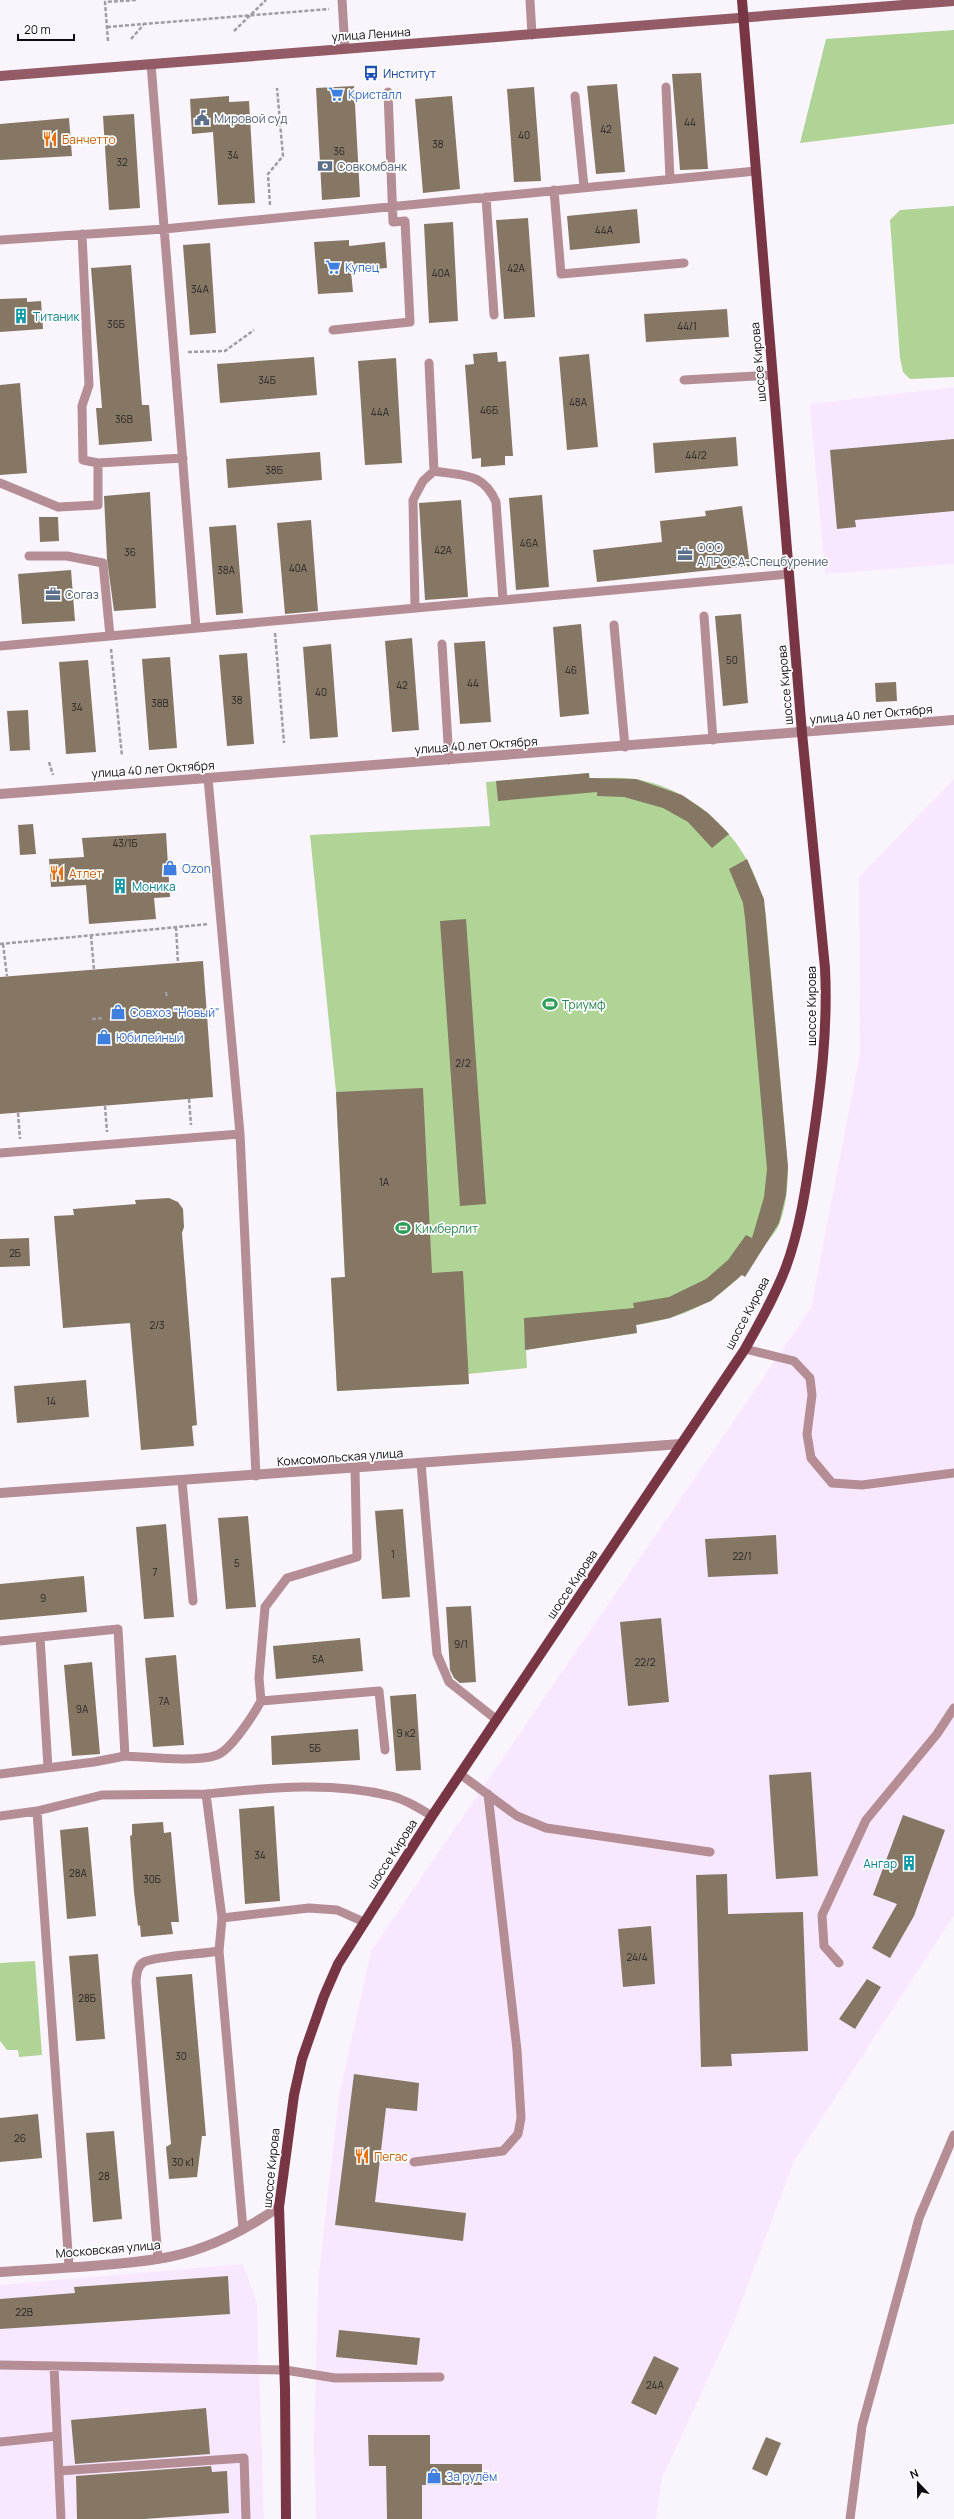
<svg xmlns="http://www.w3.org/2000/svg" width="954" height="2519" viewBox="0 0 954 2519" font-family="Manrope,sans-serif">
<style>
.built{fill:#f8e8ff}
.green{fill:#afd496}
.building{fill:#857764}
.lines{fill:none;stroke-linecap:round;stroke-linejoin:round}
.path{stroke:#a19ca4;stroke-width:2.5;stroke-dasharray:4 2;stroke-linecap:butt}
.service{stroke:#b58d94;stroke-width:9}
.minor{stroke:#b58d94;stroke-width:10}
.secondary{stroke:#925b65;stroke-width:10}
.primary{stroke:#783645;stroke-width:10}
.labels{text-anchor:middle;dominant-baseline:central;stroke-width:3.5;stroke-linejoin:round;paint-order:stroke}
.number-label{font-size:10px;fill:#2c2526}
.street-label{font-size:12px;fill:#0f0a11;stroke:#fff}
.transit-label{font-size:12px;fill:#164399;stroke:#fff;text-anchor:start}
.shop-label{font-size:12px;fill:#366cbe;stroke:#fff;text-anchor:start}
.service-label{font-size:12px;fill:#4e5e75;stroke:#fff;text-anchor:start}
.food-label{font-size:12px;fill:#c56008;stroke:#fff;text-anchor:start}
.culture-label{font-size:12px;fill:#0d838f;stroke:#fff;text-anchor:start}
.leisure-label{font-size:12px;fill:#27864d;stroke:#fff;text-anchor:start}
</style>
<rect width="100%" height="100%" fill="#faf4fd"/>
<!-- built -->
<path class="built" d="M954,387v177l-129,10 -15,-170z
M954,779v1136l-160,246 -60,161 -72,156 -6,41h-340l-2,-75 4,-163 21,-185 32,-145 440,-643 49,-255 -1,-176z
M243,2264l14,39 7,216h-264v-234z"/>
<!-- green -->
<path class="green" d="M954,30v94l-154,19 26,-104z
M954,206v171l-44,2 -7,-7 -3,-14 -10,-138 10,-10z
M589,773l1,5c15,0 30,-1 45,1 67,11 122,70 131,136l22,252c0,19 -2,43 -10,60 -3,6 -9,12 -12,17 -33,49 -71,73 -130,81l1,8 -111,17 1,18 -59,6 1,10 -132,7 -6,-113 14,-1 -9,-185 -26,-257 180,-9 -4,-44z
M35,1961l7,94 -23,2 -1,-7h-11l-7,-9v-78z"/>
<!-- building -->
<path class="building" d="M701,73l7,96 -28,1 -8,-96z
M617,84l8,88 -29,2 -9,-88z
M354,86l6,111 -38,3 -6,-112z
M534,87l7,94 -27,1 -7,-93z
M229,96v6l20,-1 6,102 -37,2 -5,-73 -21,2 -2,-35z
M452,96l8,93 -37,4 -8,-94z
M134,114l6,94 -31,2 -6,-94z
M69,118l3,38 -72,4v-36z
M637,209l3,34 -70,7 -3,-34z
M528,218l7,99 -31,2 -8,-99z
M453,222l5,99 -29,2 -5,-99z
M349,240v6l36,-4 2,26 -36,3 2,21 -35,2 -4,-52z
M210,243l6,90 -26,2 -7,-90z
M131,265l11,140h7l3,36 -53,4 -3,-37h6l-11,-140z
M27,298v4l14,-1 2,28 -43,3v-33z
M727,309l2,28 -83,5 -2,-28z
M497,352l1,10 8,-1 7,95h-8v9l-24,2v-9l-9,1 -7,-94 9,-1 -1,-10z
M589,354l9,93 -31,3 -8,-93z
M314,357l3,38 -97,8 -3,-39z
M396,358l6,105 -37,2 -7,-104z
M20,383l7,90 -27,2v-90z
M736,437l2,29 -83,7 -2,-30z
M954,439v72l-99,9 1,7 -19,2 -7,-79z
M320,452l2,28 -94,8 -2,-29z
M150,492l6,116 -42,3 -7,-52 -3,-63z
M542,495l7,92 -33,3 -7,-92z
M461,500l7,97 -43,3 -6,-97z
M742,506l8,60 -153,16 -4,-32 69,-8 -2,-21 46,-5 -1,-5z
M39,517h19l1,24 -19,1z
M311,520l7,91 -33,3 -8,-91z
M236,525l7,88 -27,2 -7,-88z
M71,570l4,51 -53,3 -4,-50z
M741,614l7,89 -25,3 -8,-90z
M581,624l8,90 -29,3 -7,-90z
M412,638l7,92 -27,2 -7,-91z
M485,641l6,81 -31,2 -6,-81z
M331,644l7,93 -28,2 -7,-92z
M247,653l7,91 -27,2 -8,-91z
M170,657l7,91 -28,2 -7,-91z
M88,660l8,92 -30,2 -7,-92z
M896,682l1,19 -21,1 -1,-19z
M28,710l2,40 -20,1 -3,-40z
M589,773v5l47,1 46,16 26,18 21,21 -17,14 -24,-26 -25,-14 -39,-11 -27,-1v-4l-99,9 -2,-20z
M33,824l3,30 -16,1 -2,-30z
M166,833l4,64 -16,1 2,21 -67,5 -3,-39 -35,2 -2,-28 35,-2 -2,-19z
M747,859l17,40 24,268 -2,28 -7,28 -34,54 -3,-2 -31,26 -41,17 -34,7 1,8 -112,17 -1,-32 110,-10 -1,-5 36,-6 37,-18 22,-19 18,-25 6,3 12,-41 3,-28 -22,-251 -2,-15 -14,-34z
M466,919l20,285 -26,2 -20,-285z
M203,961l10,136 -213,17v-137z
M423,1088l9,185 31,-2 6,113 -132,7 -6,-113 14,-1 -9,-185z
M169,1198l9,4 5,7 1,18 -2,6 15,192 -5,1 2,20 -53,4 -11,-127 -67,5 -9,-112 20,-1 -1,-6 63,-5 -1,-4z
M29,1238l1,28 -30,1v-28z
M86,1380l3,37 -72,6 -3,-37z
M403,1509l7,88 -28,2 -7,-88z
M248,1516l8,91 -30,2 -8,-91z
M166,1524l8,93 -30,2 -8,-92z
M776,1535l2,39 -70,3 -3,-38z
M84,1576l3,36 -87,8v-36z
M471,1606l5,76 -16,1 -6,-5 -4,-8 -4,-63z
M661,1618l8,84 -41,4 -8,-84z
M360,1638l3,33 -87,8 -3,-33z
M176,1655l8,90 -31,2 -8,-89z
M92,1662l8,92 -28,2 -8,-91z
M416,1694l5,76 -25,1 -6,-75z
M358,1729l2,31 -88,5 -1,-29z
M811,1772l7,104 -42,3 -7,-104z
M274,1806l6,95 -35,3 -6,-95z
M903,1815l42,15 -31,86 -24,42 -18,-10 25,-44 -24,-9z
M163,1822l1,11 7,-1 8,90h-8l2,12 -32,3 -1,-12 -2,1 -4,-34 -4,-56 2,-1v-11z
M88,1827l8,89 -29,3 -7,-89z
M727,1874l1,40 75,-2 5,139 -77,3 1,12 -31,1 -5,-192z
M651,1926l4,58 -32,3 -5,-58z
M98,1954l7,85 -29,2 -7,-85z
M192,1974l14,162h-4l-5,41 -28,2 -3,-32 5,-3 -15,-167z
M867,1979l14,8 -26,42 -16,-10z
M354,2074l65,9 -2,28 -31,-3 -11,94 91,11 -3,28 -128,-16z
M38,2114l4,44 -42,4v-44z
M114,2131l8,88 -29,3 -7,-89z
M228,2276l2,38 -230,15v-30l75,-6 -1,-6z
M339,2330l81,8 -3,27 -81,-8z
M654,2356l25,12 -23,47 -25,-12z
M206,2408l4,46 -135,10 -4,-44z
M368,2435h62v29h52v21h-60v34h-35l-1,-53h-17z
M766,2437l15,6 -14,33 -15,-7z
M211,2466l1,6 15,-1 2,42 -85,6h-67l-1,-43z"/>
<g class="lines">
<!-- path -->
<path class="path" d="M107,27l222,-18
M234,31l32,-31
M131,39l14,-16
M108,41l-3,-39 31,-2
M270,205l-2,-31 15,-18 -6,-68
M188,352l37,-1 29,-21
M275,633l9,110
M111,649l11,107
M49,762l4,13
M176,927l2,36
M91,935l3,35
M0,944l209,-20
M3,944l4,32
M166,992l1,6
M92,1019l12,-1
M189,1099l2,26
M105,1106l2,26
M18,1113l2,26"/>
<!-- service -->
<path class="service" d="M342,0l3,49
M530,0l2,35
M151,64l45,564
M666,87l4,92
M575,96l9,91
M554,190l7,84 123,-11
M486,197l8,118
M82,234l7,151 -7,21 1,54 15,3
M0,240l164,-11 592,-58
M333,330l77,-8 -5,-101 -12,1 -5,-130
M684,380l89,-5
M434,471c29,5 49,1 62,31l7,98
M0,483l58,24 40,-2v-42l85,-5
M29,556h38l36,7 7,73
M415,608l-2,-108 10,-19 11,-10 -5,-108
M704,616l9,124
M614,625l11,122
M442,644l7,116
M0,646l789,-72
M208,778l32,356 16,342
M0,1153l240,-19
M745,1349l49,12 16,17 2,17 -5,39 4,24 21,25 30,2 92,-12
M421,1463l16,191 12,28 48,38
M355,1469l2,88 -70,21 -22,29 -6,71 2,23 118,-10 6,59
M182,1481l11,120
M40,1637l8,131
M0,1641l118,-12 7,127 -31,6 -94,12
M125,1756c23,1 71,7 92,-1 14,-5 37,-41 44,-54
M460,1774l57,42 29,12 164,24
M37,1811l32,455
M0,1816l37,-5 65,-16 104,-1
M222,1918l87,-10 28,2 27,12
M839,1963l-15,-17 -2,-31 44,-95 71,-86 17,-26
M414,2162l89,-11 15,-17 3,-16 -4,-68 -29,-256
M243,2229l-24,-278 3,-33 -16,-124c61,-6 124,-13 185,2 15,4 28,12 41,20
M158,2259l-22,-278c1,-7 1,-15 8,-19 11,-6 59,-8 75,-11
M0,2365l285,5 50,8 105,-1
M54,2366l7,153
M0,2442l57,-6
M59,2471l185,-13 2,61
M850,2519l12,-93 57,-208 35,-83"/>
<!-- minor -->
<path class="minor" d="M0,794l954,-74
M0,1493l681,-49
M0,2272c52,-4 106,-5 157,-13 43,-6 87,-28 122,-52"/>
<!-- secondary -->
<path class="secondary" d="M0,76l954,-75"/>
<!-- primary -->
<path class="primary" d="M286,2519l-1,-130 -6,-182 15,-112 8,-36 22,-63 14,-32 94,-148 313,-467c15,-27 30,-53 41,-82 14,-38 20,-80 26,-121 9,-60 16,-118 13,-178l-23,-235 -60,-733"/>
</g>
<!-- icons -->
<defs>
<g id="bus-bare" transform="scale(1.2)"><path d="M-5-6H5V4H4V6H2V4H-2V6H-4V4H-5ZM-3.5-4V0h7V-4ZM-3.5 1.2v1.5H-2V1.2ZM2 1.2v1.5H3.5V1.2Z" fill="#1a4fb4" stroke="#fff" stroke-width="2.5" paint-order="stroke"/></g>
<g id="supermarket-bare" transform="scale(1.2)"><path d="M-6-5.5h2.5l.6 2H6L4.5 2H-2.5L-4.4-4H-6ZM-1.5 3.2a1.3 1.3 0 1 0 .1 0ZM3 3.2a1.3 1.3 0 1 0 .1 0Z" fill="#3f7fe0" stroke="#fff" stroke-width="2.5" paint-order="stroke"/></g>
<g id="civic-bare" transform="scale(1.2)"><path d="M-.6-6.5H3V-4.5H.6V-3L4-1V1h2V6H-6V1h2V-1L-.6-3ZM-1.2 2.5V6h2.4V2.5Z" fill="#5c6f8a" stroke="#fff" stroke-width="2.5" paint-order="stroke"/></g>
<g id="restaurant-bare" transform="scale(1.2)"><path d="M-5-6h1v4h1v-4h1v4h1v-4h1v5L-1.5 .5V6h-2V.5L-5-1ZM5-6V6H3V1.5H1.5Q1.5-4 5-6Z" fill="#e8710a" stroke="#fff" stroke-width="2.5" paint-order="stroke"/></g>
<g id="bank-bare" transform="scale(1.2)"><path d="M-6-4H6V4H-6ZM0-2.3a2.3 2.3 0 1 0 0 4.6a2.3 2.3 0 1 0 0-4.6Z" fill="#5c6f8a" stroke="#fff" stroke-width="2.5" paint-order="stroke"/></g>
<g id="building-bare" transform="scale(1.2)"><path d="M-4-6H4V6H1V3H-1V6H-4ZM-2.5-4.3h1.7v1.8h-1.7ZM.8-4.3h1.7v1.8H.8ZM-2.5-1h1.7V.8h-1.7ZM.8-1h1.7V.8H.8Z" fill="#0f9aa8" stroke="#fff" stroke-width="2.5" paint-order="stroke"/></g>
<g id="office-bare" transform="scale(1.2)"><path d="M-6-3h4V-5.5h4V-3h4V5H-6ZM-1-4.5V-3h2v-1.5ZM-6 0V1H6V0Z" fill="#5c6f8a" stroke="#fff" stroke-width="2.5" paint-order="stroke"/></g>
<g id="shop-bare" transform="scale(1.2)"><path d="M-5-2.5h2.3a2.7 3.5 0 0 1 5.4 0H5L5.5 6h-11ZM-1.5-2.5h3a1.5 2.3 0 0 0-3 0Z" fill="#3f7fe0" stroke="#fff" stroke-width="2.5" paint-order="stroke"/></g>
<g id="stadium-bare" transform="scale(1.2)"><path d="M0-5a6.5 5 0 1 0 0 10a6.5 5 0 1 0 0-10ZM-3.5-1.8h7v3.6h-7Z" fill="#2e9e5b" stroke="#fff" stroke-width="2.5" paint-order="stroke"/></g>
</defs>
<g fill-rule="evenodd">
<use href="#bus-bare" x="371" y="73"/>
<use href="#supermarket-bare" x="336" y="94"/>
<use href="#civic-bare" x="202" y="118"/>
<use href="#restaurant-bare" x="50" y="139"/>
<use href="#bank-bare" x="325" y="166"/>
<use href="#supermarket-bare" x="333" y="267"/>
<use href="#building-bare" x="21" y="316"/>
<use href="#office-bare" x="685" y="554"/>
<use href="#office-bare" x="53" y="594"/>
<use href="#shop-bare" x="170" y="868"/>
<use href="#restaurant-bare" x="57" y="873"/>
<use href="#building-bare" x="120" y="886"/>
<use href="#stadium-bare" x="550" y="1004"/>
<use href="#shop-bare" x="118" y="1012"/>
<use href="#shop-bare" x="104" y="1037"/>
<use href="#stadium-bare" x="403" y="1228"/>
<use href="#building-bare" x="909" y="1863"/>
<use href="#restaurant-bare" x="362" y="2156"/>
<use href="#shop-bare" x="434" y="2476"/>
</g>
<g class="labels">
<!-- number labels -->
<g class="number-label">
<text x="690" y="122">44</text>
<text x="606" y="129">42</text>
<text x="524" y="135">40</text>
<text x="438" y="144">38</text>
<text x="339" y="151">36</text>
<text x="233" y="155">34</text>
<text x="122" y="162">32</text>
<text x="604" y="230">44А</text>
<text x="516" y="268">42А</text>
<text x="441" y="273">40А</text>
<text x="200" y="289">34А</text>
<text x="116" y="324">36Б</text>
<text x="687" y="326">44/1</text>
<text x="267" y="380">34Б</text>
<text x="578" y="402">48А</text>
<text x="489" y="410">46Б</text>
<text x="380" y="412">44А</text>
<text x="124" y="419">36В</text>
<text x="696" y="455">44/2</text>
<text x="274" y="470">38Б</text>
<text x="529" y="543">46А</text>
<text x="443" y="550">42А</text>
<text x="130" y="552">36</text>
<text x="298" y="568">40А</text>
<text x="226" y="570">38А</text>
<text x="732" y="660">50</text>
<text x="571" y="670">46</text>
<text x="473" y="683">44</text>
<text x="402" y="685">42</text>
<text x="321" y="692">40</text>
<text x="237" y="700">38</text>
<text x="160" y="703">38В</text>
<text x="77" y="707">34</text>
<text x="125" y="843">43/1Б</text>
<text x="463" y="1063">2/2</text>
<text x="384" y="1182">1А</text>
<text x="15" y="1253">2Б</text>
<text x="157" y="1325">2/3</text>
<text x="51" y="1401">14</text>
<text x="393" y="1554">1</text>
<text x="742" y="1556">22/1</text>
<text x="237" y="1563">5</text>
<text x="155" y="1572">7</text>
<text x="43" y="1598">9</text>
<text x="461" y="1644">9/1</text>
<text x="318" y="1659">5А</text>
<text x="645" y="1662">22/2</text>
<text x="164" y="1701">7А</text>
<text x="82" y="1709">9А</text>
<text x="406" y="1733">9 к2</text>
<text x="315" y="1748">5Б</text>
<text x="260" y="1855">34</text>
<text x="78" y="1873">28А</text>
<text x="152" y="1879">30Б</text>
<text x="637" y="1957">24/4</text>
<text x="87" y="1998">28Б</text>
<text x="181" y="2056">30</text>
<text x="20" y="2138">26</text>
<text x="183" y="2162">30 к1</text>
<text x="104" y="2176">28</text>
<text x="24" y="2312">22В</text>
<text x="655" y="2385">24А</text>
</g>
<!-- street labels -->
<g class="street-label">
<text transform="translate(371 34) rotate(-4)">улица Ленина</text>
<text transform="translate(758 362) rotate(-95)">шоссе Кирова</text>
<text transform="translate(785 685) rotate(-95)">шоссе Кирова</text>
<text transform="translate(871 714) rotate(-5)">улица 40 лет Октября</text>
<text transform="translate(476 745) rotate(-4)">улица 40 лет Октября</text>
<text transform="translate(153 769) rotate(-4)">улица 40 лет Октября</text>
<text transform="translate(811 1006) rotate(-90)">шоссе Кирова</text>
<text transform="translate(747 1313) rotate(-62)">шоссе Кирова</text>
<text transform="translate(340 1457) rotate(-4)">Комсомольская улица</text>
<text transform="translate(572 1584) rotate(-56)">шоссе Кирова</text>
<text transform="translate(392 1854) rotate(-57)">шоссе Кирова</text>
<text transform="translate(271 2168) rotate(-84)">шоссе Кирова</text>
<text transform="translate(108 2249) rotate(-5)">Московская улица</text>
</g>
<!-- transit labels -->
<g class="transit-label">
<text x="383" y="73">Институт</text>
</g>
<!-- shop labels -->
<g class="shop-label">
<text x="348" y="94">Кристалл</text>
<text x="345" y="267">Купец</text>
<text x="182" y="868">Ozon</text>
<text x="130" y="1012">Совхоз "Новый"</text>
<text x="116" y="1037">Юбилейный</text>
<text x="446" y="2476">За рулём</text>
</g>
<!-- service labels -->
<g class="service-label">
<text x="214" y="118">Мировой суд</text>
<text x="337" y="166">Совкомбанк</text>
<text x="697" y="547">ООО<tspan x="697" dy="14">АЛРОСА-Спецбурение</tspan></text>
<text x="65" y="594">Согаз</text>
</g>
<!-- food labels -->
<g class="food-label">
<text x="62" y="139">Банчетто</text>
<text x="69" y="873">Атлет</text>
<text x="374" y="2156">Пегас</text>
</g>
<!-- culture labels -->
<g class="culture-label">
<text x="33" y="316">Титаник</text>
<text x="132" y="886">Моника</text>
<text x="897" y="1863" text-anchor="end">Ангар</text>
</g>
<!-- leisure labels -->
<g class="leisure-label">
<text x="562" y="1004">Триумф</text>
<text x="415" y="1228">Кимберлит</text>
</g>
</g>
<!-- north arrow -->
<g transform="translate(918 2483) rotate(338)" stroke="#ffffff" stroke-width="3" paint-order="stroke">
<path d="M0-3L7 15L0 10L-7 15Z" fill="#0f0a11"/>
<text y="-6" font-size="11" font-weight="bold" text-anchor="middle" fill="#0f0a11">N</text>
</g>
<!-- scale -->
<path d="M18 34v6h56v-6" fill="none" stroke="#0f0a11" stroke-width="2"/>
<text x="24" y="34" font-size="12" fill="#0f0a11" stroke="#ffffff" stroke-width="3" paint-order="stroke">20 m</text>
</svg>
